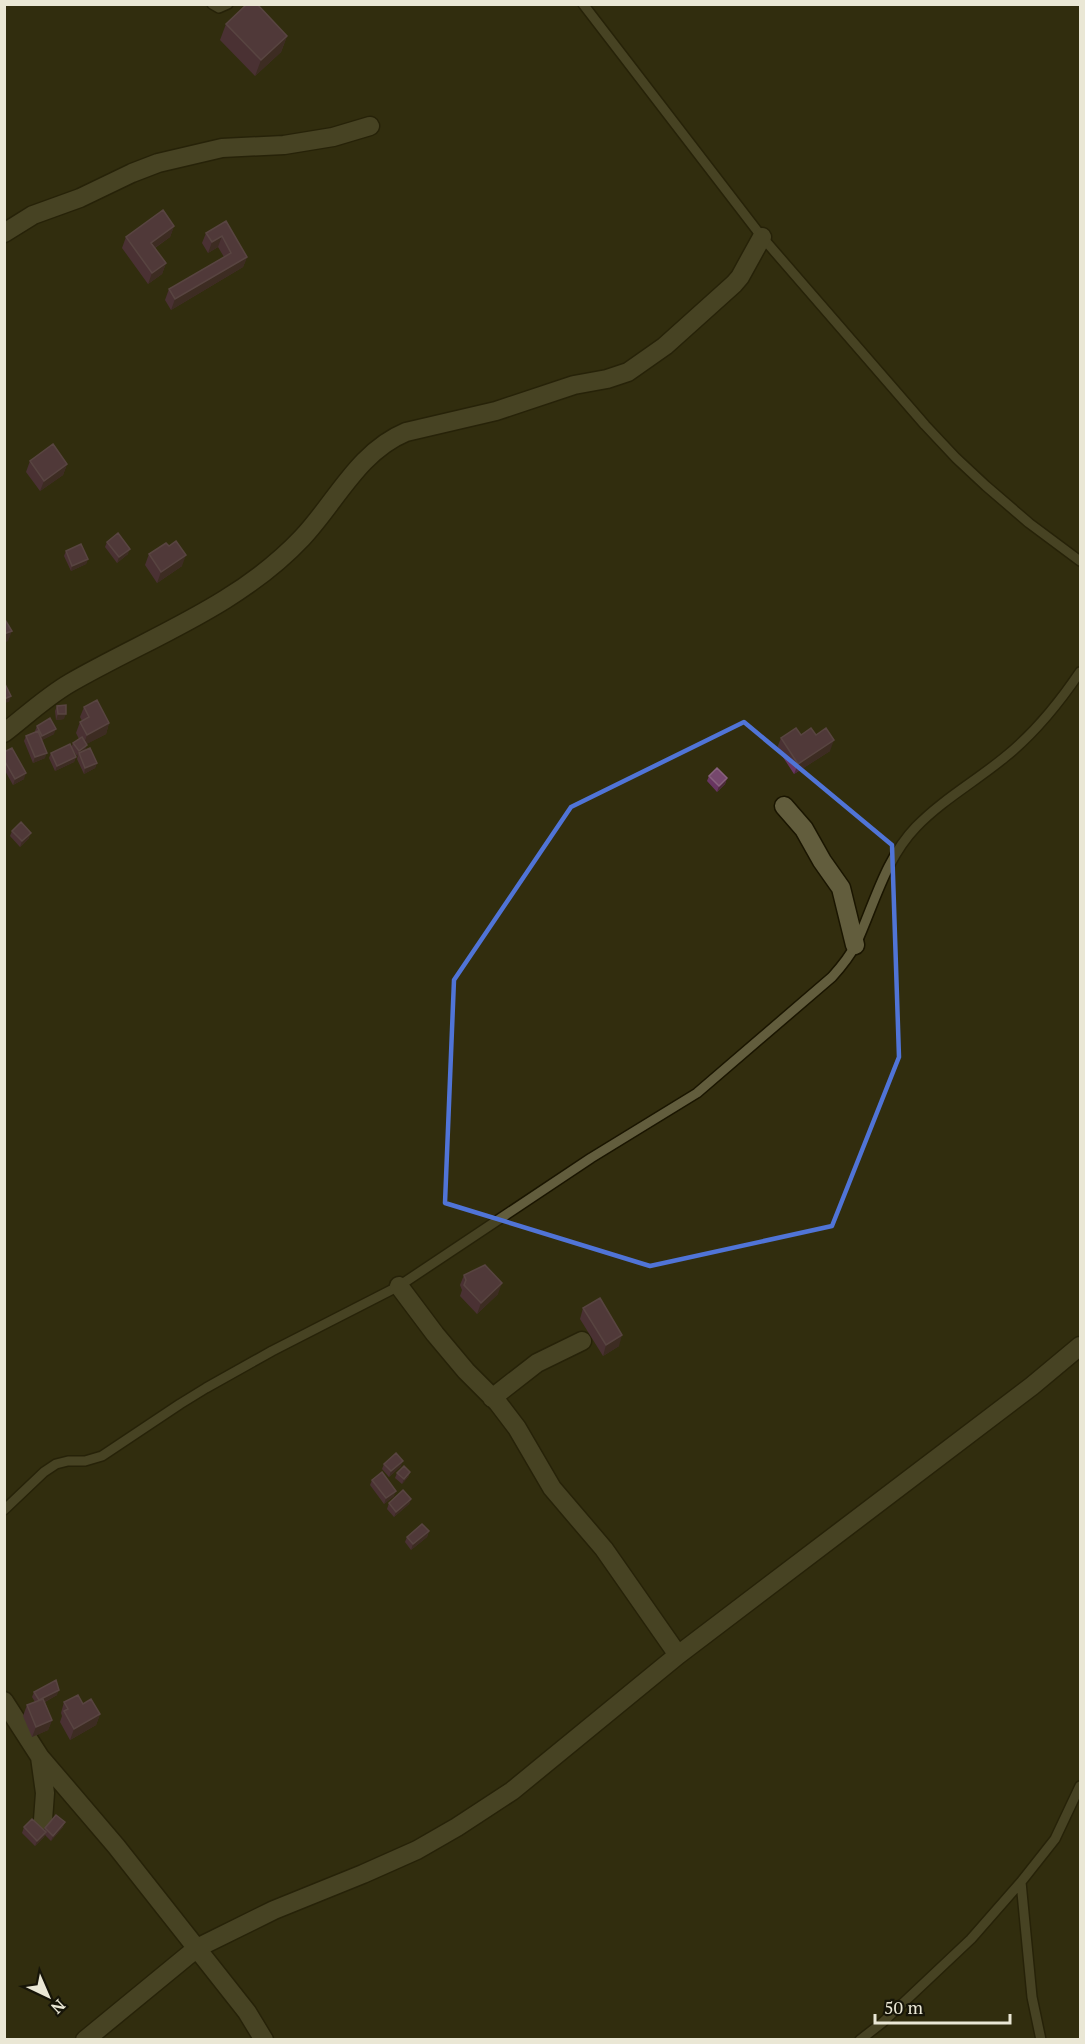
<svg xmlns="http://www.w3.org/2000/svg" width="1085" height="2044" viewBox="0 0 1085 2044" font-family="'PT Serif',serif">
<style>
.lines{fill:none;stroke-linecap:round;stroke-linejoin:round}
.service-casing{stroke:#1a1500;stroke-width:12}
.minor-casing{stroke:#1a1500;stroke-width:21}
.service{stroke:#625d3d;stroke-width:9}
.minor{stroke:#625d3d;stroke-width:18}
.wall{fill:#683561}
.shaded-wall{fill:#4c2a3a}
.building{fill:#76486d;stroke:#88617e;stroke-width:1.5}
.marked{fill:none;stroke:#5074d7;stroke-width:4.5;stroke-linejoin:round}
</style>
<rect width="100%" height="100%" fill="#322d0e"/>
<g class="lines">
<!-- service casing -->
<g class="service-casing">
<path id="service" d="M212,4l7,4 9,-4
M583,4l179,233 163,188 31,33 30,28 43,37 51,38
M4,1510l40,-38 12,-8 12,-3h17l17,-5 78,-52 26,-16 66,-37 127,-65 192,-128 106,-65 135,-116c9,-10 18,-21 24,-33 18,-39 29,-85 60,-117 26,-27 60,-46 89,-70 30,-24 54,-54 75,-85
M1021,1882l11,115 9,43
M860,2040l23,-18 88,-83 50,-57 34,-43 25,-53"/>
</g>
<!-- minor casing -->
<g class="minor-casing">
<path id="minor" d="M4,233l29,-18 47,-17 52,-25 26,-10 64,-15 62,-3 49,-8 37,-11
M4,733c22,-17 42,-36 66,-50 78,-45 168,-77 232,-145 34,-36 56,-86 104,-106l90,-21 78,-26 33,-6 21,-7 37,-26 69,-62 6,-7 22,-40
M784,806l20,23 18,32 19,27 14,57
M399,1286l36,48 31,37 32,32 19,25 35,60 52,61 74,106
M492,1398l45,-35 45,-22
M4,1701l36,56 76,89 131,166 17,28
M40,1757l5,36 -2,27
M85,2040l112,-92 77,-38 89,-36 54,-24 40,-23 55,-36 166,-136 354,-269 48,-40"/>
</g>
<!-- service -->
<use href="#service" class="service"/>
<!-- minor -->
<use href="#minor" class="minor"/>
</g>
<!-- wall -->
<path class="wall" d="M226,24l61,12 -6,16 -26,24 -35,-36z
M226,221l21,36 -4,10 -72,43 -6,-10 4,-11 55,-32 -6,-10 -10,6 -6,-10 4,-10z
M174,226l-4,11 -15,11 11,15 -4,11 -14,10 -26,-36 4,-11z
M30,461l37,3 -4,11 -23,16 -14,-19z
M107,542l21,12 -11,9 -12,-16z
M169,546l13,20 -25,17 -12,-18 4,-11z
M66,551l22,8 -2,5 -15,7 -7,-15z
M57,706l7,13 -8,1 -1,-9z
M84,707l25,16 -3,11 -20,10 -1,6 12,13 -2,5 -11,6 -7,-15 1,-4 -1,1 -4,-6 3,7 -2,5 -19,9 -6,-13 2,-5 20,-5 2,-5 6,-4 -3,-6 4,-11 2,-1 -2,-4z
M37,726l17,8 -12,6 3,18 -12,5 -9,-22 2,-5 9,-4v-1z
M801,735h15l14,16 -36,23 -17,-26 4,-10z
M4,752l20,27 -11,6 -9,-16z
M709,776l18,2 -2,6 -8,8 -10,-11z
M12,831l17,7 -9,9 -10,-11z
M464,1275l34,19 -21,20 -17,-18 2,-6 -2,-5z
M583,1308l36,38 -16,10 -23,-37z
M384,1464l17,2 -12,11 -7,-8z
M410,1472l-2,5 -6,7 -7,-6 2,-5z
M372,1480l22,16 -10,8 -14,-19z
M411,1499l-2,5 -15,13 -7,-8 2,-6z
M429,1531l-2,6 -16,13 -6,-8 2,-5z
M34,1692l23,3 -12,7 7,18 -4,10 -16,7 -9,-21 4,-11 8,-3 -3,-5z
M64,1702l19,2 17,10 -4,11 -26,15 -10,-18 2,-6 -1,-3z
M24,1827l20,3 1,-2 18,-1 -12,14 -6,-6 -1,2 -9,9 -13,-13z"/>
<!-- shaded-wall -->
<path class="shaded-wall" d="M287,36l-6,16 -26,24 6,-16z
M174,226l-4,11 -23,16 4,-10z
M222,236l-4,11 -10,6 4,-11z
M247,257l-4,10 -72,43 4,-11z
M166,263l-4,11 -14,10 4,-11z
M67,464l-4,11 -23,16 4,-10z
M130,549l-2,5 -11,9 2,-6z
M186,555l-4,11 -25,17 4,-11z
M88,559l-2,5 -15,7 1,-5z
M12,631l-4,10 -4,2v-9z
M11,696l-2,6 -5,1v-4z
M58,714h8l-2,5 -8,1z
M109,723l-3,11 -23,12 4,-11z
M56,729l-2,5 -14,7 2,-5z
M834,740l-4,11 -36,23 4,-10z
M87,745l-2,5 -6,3 -2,3 2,-5z
M47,753l-2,5 -12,5 2,-6z
M76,757l-2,5 -19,9 2,-5z
M97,763l-2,5 -11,6 1,-6z
M26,773l-2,6 -11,6 2,-6z
M727,778l-2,6 -8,8 2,-6z
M31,833l-2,5 -9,9 2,-6z
M502,1283l-4,11 -21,20 4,-11z
M622,1335l-3,11 -16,10 3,-11z
M403,1461l-2,5 -12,11 2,-6z
M410,1472l-2,5 -6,7 2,-5z
M396,1491l-2,5 -10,8 2,-6z
M411,1499l-2,5 -15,13 2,-5z
M429,1531l-2,6 -16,13 2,-6z
M59,1690l-2,5 -20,11 2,-6z
M100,1714l-4,11 -26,15 4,-11z
M52,1720l-4,10 -16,7 4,-10z
M65,1822l-2,5 -12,14 2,-5z
M46,1832l-2,5 -9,9 2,-5z"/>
<!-- building -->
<path class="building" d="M247,4h10l30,32 -26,24 -35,-36z
M163,210l11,16 -23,17 15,20 -14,10 -26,-36z
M226,221l21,36 -72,42 -6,-10 62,-36 -9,-17 -10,6 -6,-9z
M53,444l14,20 -23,17 -14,-20z
M118,533l12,16 -11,8 -12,-15z
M176,541l10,14 -25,17 -12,-18 17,-11 3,3z
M81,544l7,15 -16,7 -6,-15z
M4,618l8,13 -8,3z
M4,682l7,14 -7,3z
M97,700l12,23 -22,12 -7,-13 9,-5 -5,-10z
M66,705v9h-8l-1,-8z
M50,718l6,11 -14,7 -5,-10z
M796,728l5,7 10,-7 5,7 10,-7 8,12 -36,24 -17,-26z
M38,731l9,22 -12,4 -9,-21z
M82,737l5,8 -8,6 -6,-8z
M70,744l6,13 -19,9 -6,-13z
M12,748l14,25 -11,6 -11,-19v-8z
M90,748l7,15 -12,5 -6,-15z
M717,768l10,10 -8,8 -10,-10z
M21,822l10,11 -9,8 -10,-10z
M485,1265l17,18 -21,20 -17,-18 2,-5 -2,-5z
M600,1298l22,37 -16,10 -23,-37z
M396,1453l7,8 -12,10 -7,-7z
M404,1466l6,6 -6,7 -7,-6z
M382,1472l14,19 -10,7 -14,-18z
M403,1490l8,9 -15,13 -7,-9z
M422,1524l7,7 -16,13 -6,-7z
M56,1680l3,10 -20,10 -5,-8z
M78,1695l5,9 8,-5 9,15 -26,15 -10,-18 4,-2 -4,-7z
M43,1699l9,21 -16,7 -9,-22z
M56,1815l9,7 -12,14 -8,-8z
M32,1819l14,13 -9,9 -13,-14z"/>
<!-- marked area -->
<path d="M0 0H1085V2044H0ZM744,722l148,123 7,212 -67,169 -182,40 -205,-63 9,-223 117,-173z" fill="#322d0e" fill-opacity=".55" fill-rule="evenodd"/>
<path class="marked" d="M744,722l148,123 7,212 -67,169 -182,40 -205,-63 9,-223 117,-173z"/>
<!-- border -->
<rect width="1085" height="2044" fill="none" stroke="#eae7d5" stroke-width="12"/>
<!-- north arrow -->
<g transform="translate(48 1996) rotate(136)" stroke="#171508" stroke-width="4.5" paint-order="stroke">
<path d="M0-4.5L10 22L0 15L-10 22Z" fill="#eae7d5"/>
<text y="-9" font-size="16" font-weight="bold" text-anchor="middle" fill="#eae7d5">N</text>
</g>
<!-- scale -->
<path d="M875 2014v9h135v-9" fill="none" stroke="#eae7d5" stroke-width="3"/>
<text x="884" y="2014" font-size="18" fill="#eae7d5" stroke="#171508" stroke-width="4.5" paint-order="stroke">50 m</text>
</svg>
